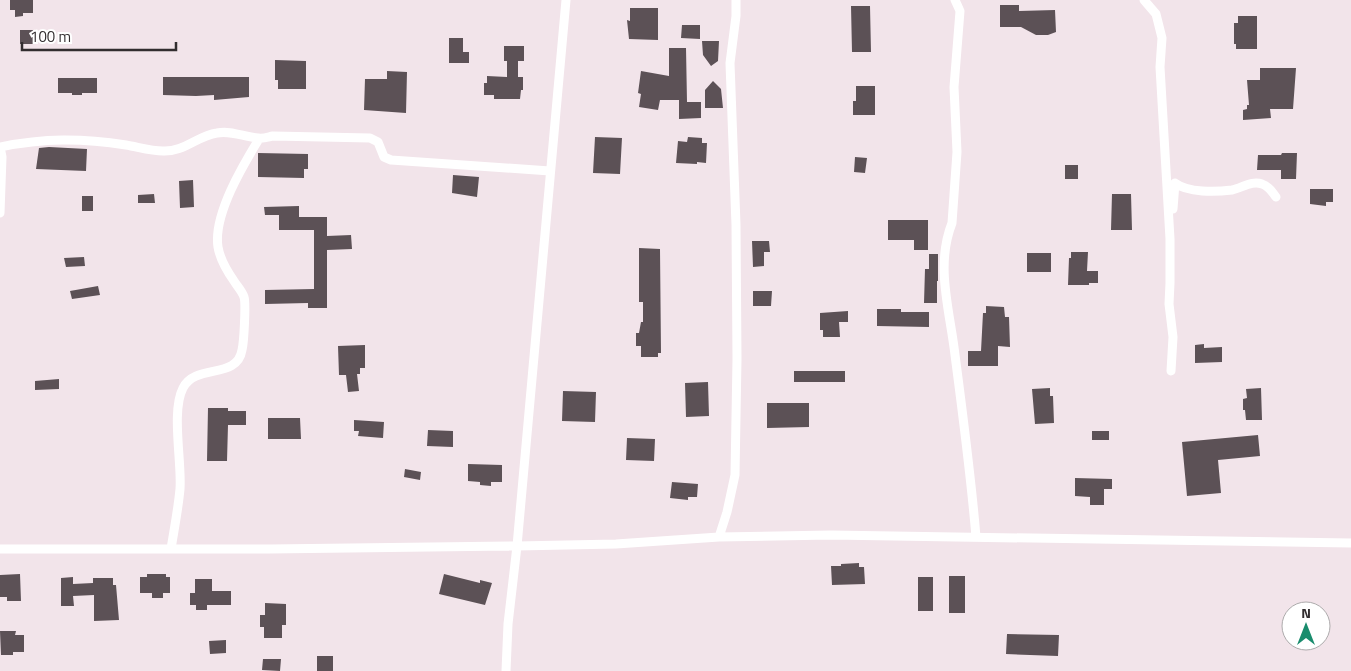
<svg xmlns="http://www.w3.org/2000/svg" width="1351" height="671" viewBox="0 0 1351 671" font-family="'Titillium Web',sans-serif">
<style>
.building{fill:#5c5156}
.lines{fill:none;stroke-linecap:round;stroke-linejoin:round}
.minor{stroke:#fff;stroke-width:9}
</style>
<rect width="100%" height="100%" fill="#f2e4ea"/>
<!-- building -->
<path class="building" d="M10,0h23v13h-10v3l-8,1v-7h-5z
M1000,5h19v6l36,-1 1,22 -8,3h-12l-15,-8h-21z
M851,6h19l1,46h-19z
M630,8h28v32l-29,-1 -2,-19 3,1z
M1238,16h19v33h-21v-5h-2v-21h4z
M682,25h18v14l-19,-1z
M20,30h13v14h-13z
M449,38h14v14h6v11h-20z
M702,41h17l-1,20 -7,5 -8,-11z
M504,46h20v15h-6v16h5v13h-2l-1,9h-26v-4h-10v-12h3v-7l20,1v-16h-3z
M669,48h17l1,54h14v16l-22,1v-19h-19l-2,10 -19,-3 2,-13 -3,-1 3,-22 28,5z
M275,60l31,1v28h-28v-9h-3z
M1260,68h36l-3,41h-23l1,9 -28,2v-10l4,-1v-4h2l-2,-25h13z
M387,71l20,1 -1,41 -42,-3 1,-31h22z
M163,77h86v20l-35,3v-5l-18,1 -33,-1z
M58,78h39v15h-15v2h-10v-2h-14z
M713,81l8,8 2,19h-18v-18z
M856,86h19v29h-22v-14h3z
M595,137l27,1 -2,36 -27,-1z
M688,137l14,1v5h5l-1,20 -9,-1v2l-21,-1 2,-22 9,1z
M49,147l38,2 -1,22 -50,-2 3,-21z
M258,153l50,1v15h-4v9l-46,-1z
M1282,153h15l-1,26h-15v-9h-24l1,-15h23z
M855,157l12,1 -2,15 -11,-1z
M1065,165h13v14h-13z
M453,175l26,2 -2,20 -25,-4z
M193,180l1,27 -14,1 -1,-27z
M1310,189h23v13h-7v4l-16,-2z
M154,194l1,9h-17v-8z
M1112,194h19l1,36h-21z
M82,196h11v15h-11z
M299,206v11h28v19l24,-1 1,14 -25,1v58h-19v-5l-43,1v-14l49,-1v-59h-35v-15h-14l-1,-8z
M888,220h40v30h-14v-10h-26z
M752,241h17l1,11h-6v14l-11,1z
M639,248l21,1 1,104h-3v4h-17v-11h-5v-13h3l2,-11h2v-20h-4z
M1071,252h17l-1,19h11v12h-9v2h-21l1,-27h2z
M1027,253h24v19h-24z
M929,254h9v27h-1v22h-13l1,-34h4z
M84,257l1,9 -19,1 -2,-9z
M98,286l2,9 -28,4 -2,-8z
M753,291h19l-1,15h-18z
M986,306l18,1 1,10h4l1,30 -12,-1v20h-30v-15h13l2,-38h3z
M877,309h24v3h28v15l-52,-1z
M848,311v11h-9l1,15h-17v-7h-3v-17z
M1204,344v4l18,-1v15l-27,1v-18z
M365,345v23h-5v6h-3l2,17 -11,1 -2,-17h-7l-1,-29z
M794,371h51v11h-51z
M59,379v10l-24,1v-9z
M708,382l1,34 -23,1 -1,-34z
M1050,388v8h3l1,27 -19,1 -3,-35z
M1261,388l1,32h-16l-1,-10h-2v-11l4,-1 -1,-9z
M563,391l33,1 -1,30 -33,-1z
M767,403h42v24l-42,1z
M208,408h20v3h18v14h-18l-1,36h-20z
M268,418h32l1,21h-33z
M354,420l30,2 -1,16 -25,-2 1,-5h-5z
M428,430l25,1v16l-26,-1z
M1092,431h17v9h-17z
M1258,435l2,21 -42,4 3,33 -34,3 -5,-54z
M627,438l28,1 -1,22 -28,-1z
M468,464l34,1v17h-11v4l-11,-1v-3l-12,-1z
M405,469l16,3 -1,8 -16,-3z
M1075,478l37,1v10h-8v16h-14v-8l-15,-1z
M672,482l26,2 -1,13h-9v3l-18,-2z
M859,563v4h5l1,17 -33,1 -1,-19h10v-2z
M20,574l1,27h-14v-4h-7v-22z
M147,574h19v3h4v16h-7v5h-11v-5h-12v-16h7z
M444,574l36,9v-3l12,3 -7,22 -46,-11z
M949,576h16v37h-16z
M73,577v7l20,-1v-5h20v7h3l3,35 -25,1v-26l-21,1 1,10h-13v-28z
M918,577h15v34h-15z
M195,579h17v12h19v14h-24v5h-11v-5h-6v-12h5z
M265,603l21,1v21h-4v13h-18v-11h-4v-12h5z
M0,631h16l-1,4h9v17h-11v3h-12z
M1007,634l52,1 -1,21 -52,-2z
M226,640v13l-16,1 -1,-13z
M317,656h16v15h-16z
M263,659h18l-1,12 -18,-1z"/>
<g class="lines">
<!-- minor -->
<path class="minor" d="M955,0l5,11 -6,76 3,65 -5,71c-17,43 -2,88 3,132 8,61 16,121 21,182
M1144,0l12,14 6,24 -2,29 10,172v44l-1,21 4,33 -2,34
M0,147c44,-9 81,-9 126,-2 12,2 25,6 37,6 21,1 34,-15 54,-18 14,-3 27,4 41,5 5,1 10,-1 15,-2l97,2 8,4 6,15 7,3 159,11
M0,147l2,10 -2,56
M1173,209l2,-26c13,10 41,9 57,7 10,-2 20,-10 30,-6 7,2 10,8 14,13
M719,537l8,-25 8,-37 2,-116 -1,-134 -6,-162 6,-47v-16
M0,549h270l247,-3 99,-2 103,-7 112,-2 520,8
M171,549c3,-19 7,-39 9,-60 2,-27 -9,-78 3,-101 13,-25 54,-8 59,-38 2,-8 4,-47 2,-53 -2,-6 -7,-11 -10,-16 -7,-10 -14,-22 -16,-34 -5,-32 25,-82 41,-108
M506,671l2,-47 9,-78 49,-546"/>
</g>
<!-- north arrow -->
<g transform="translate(1306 626)"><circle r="24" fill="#ffffff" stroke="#adabac"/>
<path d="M0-4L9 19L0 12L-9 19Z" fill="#198c6d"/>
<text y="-8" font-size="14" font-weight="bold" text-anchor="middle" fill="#322d2f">N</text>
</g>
<!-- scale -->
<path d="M22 42v8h154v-8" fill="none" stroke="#322d2f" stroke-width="2.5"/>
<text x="30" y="42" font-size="15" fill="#322d2f" stroke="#ffffff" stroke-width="4" paint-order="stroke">100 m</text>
</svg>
